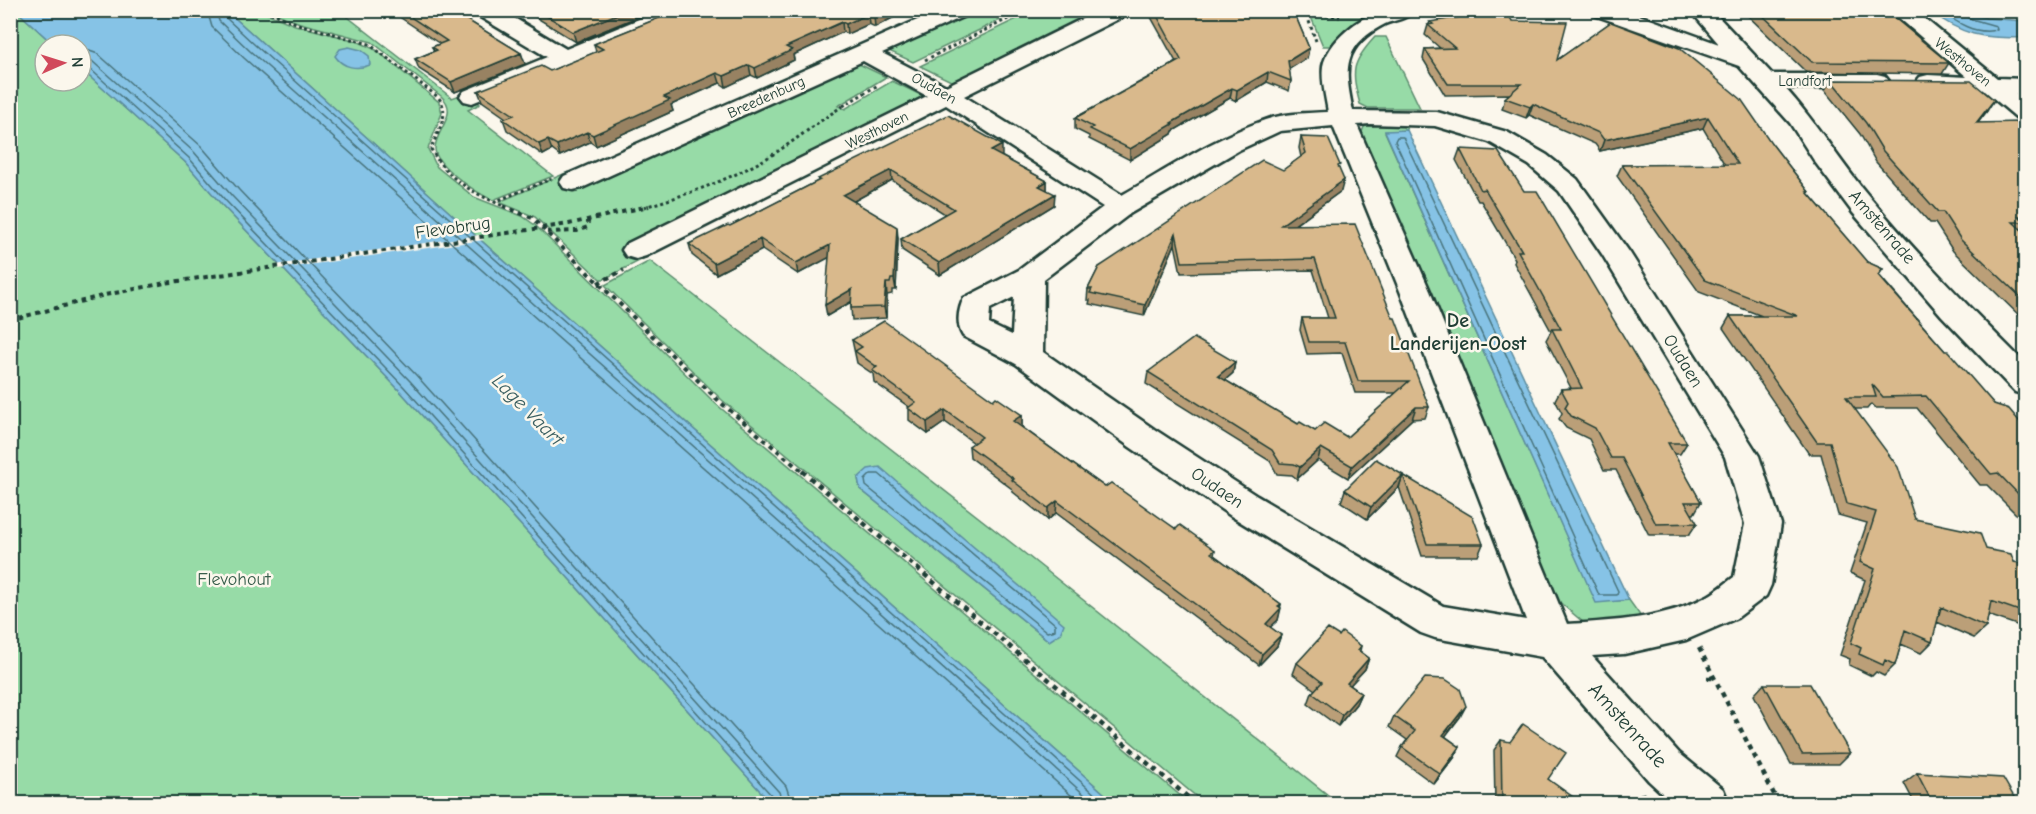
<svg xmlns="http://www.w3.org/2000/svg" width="2036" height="814" viewBox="0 0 2036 814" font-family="'Comic Neue',sans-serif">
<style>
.green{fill:#97dba7;stroke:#5b8c6e;stroke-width:1.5;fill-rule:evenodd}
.water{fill:#86c3e6;stroke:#5d8d9f;stroke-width:1.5}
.pier{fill:#fbf7ec}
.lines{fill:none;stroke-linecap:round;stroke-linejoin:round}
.shore{stroke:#48737b;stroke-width:1.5}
.minor-casing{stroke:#1f3d34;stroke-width:5}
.path-far2{stroke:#1f3d34;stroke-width:3;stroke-dasharray:3 3;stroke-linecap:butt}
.path-far1{stroke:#1f3d34;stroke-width:4;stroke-dasharray:4.5 4.5;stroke-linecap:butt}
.path{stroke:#1f3d34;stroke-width:4.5;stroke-dasharray:5 5;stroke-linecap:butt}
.minor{fill:#fbf7ec;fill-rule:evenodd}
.path-bridge-far1{stroke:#1f3d34;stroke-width:3;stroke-dasharray:3 3;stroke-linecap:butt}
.path-bridge{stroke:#1f3d34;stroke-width:4;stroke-dasharray:4.5 4.5;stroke-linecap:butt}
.wall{fill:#bb9f78;stroke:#1f3d34;stroke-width:1.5}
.shaded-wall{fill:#988262;stroke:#1f3d34;stroke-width:1.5}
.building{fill:#d9b98c;stroke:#1f3d34;stroke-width:1.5}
.labels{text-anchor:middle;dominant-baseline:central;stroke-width:5;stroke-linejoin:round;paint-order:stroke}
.far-street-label{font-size:15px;fill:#1f3d34;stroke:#fbf7ec}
.street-label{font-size:18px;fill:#1f3d34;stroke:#fbf7ec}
.park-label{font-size:18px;fill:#375d4b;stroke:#fbf7ec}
.neighbourhood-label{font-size:20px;font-weight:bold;fill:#1f3d34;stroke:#fbf7ec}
.water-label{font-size:20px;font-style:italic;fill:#395e60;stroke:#fbf7ec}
.near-street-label{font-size:21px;fill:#1f3d34;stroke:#fbf7ec}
</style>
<rect width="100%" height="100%" fill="#fbf7ec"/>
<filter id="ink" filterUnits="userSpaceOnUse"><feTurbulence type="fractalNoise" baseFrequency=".0167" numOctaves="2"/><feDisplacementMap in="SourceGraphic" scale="12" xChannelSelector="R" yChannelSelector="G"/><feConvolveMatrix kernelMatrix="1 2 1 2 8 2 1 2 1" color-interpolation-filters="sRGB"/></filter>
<g filter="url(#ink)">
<!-- green -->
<path class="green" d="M10,11h7l37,34h-9v36h36v-12l104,93 37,43 178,186 371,412h-760z
M227,11h34l34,14 62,16 19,9 63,52 3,11 -14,36 9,18 37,30 48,19 13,9 181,179 473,399h-74l-657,-583z
M269,11h71l112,87 16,-6 12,12 -12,6 85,66 -60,24c-15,-6 -59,-35 -58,-52 1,-19 25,-35 6,-52l-69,-54 -72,-19z
M978,11h41l-106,51 -24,-11z
M1033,11h74l-150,73 -37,-18z
M1309,12l20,5h35l-15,10 -20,19h-6z
M1375,37h11l34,71h-52l-8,-4c-9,-33 -9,-41 15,-67z
M859,64l27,13 -48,29 7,3 47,-28 35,17 -272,150 4,3 -55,28h-4l-65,-62 -36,-15 69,-30 6,4 -6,3 13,10z
M1373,123l31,1 3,6 -22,2 211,470 33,-2 15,21 -61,1 -26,-22 -196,-466 3,-7z
M650,261l368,287 320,255h-134l-482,-403 -117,-115zM858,478l191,163 -189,-152z"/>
<!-- water -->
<path class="water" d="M17,11h210l231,209 657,583h-344l-371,-412 -178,-186 -37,-43 -104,-93v-24h-27z
M1930,11h35l21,7 39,3v17c-43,-1 -59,0 -95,-27z
M349,47l12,3 8,6 1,9c-13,5 -27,3 -35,-9l5,-7z
M1407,130l222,470 -33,3 -211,-472z
M880,467l184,157 -4,10 -11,7 -189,-152 -2,-11 10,-9z"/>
<!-- pier -->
<path class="pier" d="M479,235l5,5 -205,29 -4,-4z"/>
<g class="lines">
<!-- shore -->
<path class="shore" d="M207,10l5,17 32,31 837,746
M216,10l3,11 31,30 845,753
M224,10l1,7 30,28 851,759
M1940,10c17,13 35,25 57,20l-1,-4 -28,-8 -3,-8
M81,48l17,6 103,92 38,44 177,185 370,411 6,18
M81,57l11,4 102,91 38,44 178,185 369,411 4,12
M81,65l7,2 101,91 37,43 178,186 369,410 2,7
M1397,137h6l215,454 -1,4h-18l-204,-454z
M871,474h8l176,150v6l-8,2 -181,-146 -1,-6z"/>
<!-- minor casing -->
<g class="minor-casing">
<path id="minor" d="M475,10h26l65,39 95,-39h30l-2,5 -217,88 -8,-2 -4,-5 4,-5 83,-34 -70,-42z
M940,10h29l-2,5 -85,38 64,33 154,-76h28l-2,5 -162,81 158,99c46,-26 92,-57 143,-75 19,-7 43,-7 63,-8 -2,-14 -7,-31 -5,-46 5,-24 36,-50 59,-55 10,-2 22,-1 32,-1 -6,9 -20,10 -29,14 -43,22 -41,45 -32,87l84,1 70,20 40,23 30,24 53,74 129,203 22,68 -10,61 -5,11 -29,22 -51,22 -62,14 -32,2 87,97 44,36 6,15h-55l-25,-23 -107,-124 -107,-19 -14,-5 -190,-117 -101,-69 -114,-83 -53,-28c-7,-11 -5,-27 1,-38l55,-28 84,-63 -157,-102 -300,151 -10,3 -10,-3 -4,-6 4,-6 301,-148 -64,-35 -281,127 -9,2 -9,-2 -4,-6 4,-6zM1370,124l65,2 54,16 40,23 30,26 43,63 123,203 20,67 -11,53c-8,6 -17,14 -26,19 -43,23 -94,25 -141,28l-137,-333 -73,-166zM1333,126l67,165 126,329 -83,-14 -186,-110 -103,-67 -111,-77 1,-73 87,-66 108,-63 41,-19zM1014,297l-2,38 -23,-11 1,-15z
M1592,10h33l94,34 -29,-34h22l60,64h105l8,2 4,5 -4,5 -8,2h-92c32,35 56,76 87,112 48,58 101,111 154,164v31l-11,-3 -73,-76 -89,-103 -38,-51 -25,-39 -51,-57 -145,-51z
M1890,10h24l83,68 29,1v14h-10l10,7v20l-9,-2 -32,-27 -65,-4 -4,-5 4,-5 8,-2 39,2z"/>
</g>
<!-- path-far2 -->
<path class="path-far2" d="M265,10l33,14 71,20 69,53c14,17 -1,34 -7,52 16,31 44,45 75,58
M1305,10l12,34
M1309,10l13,5 18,2
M925,60l101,-50
M843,106l35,-21
M494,202l57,-23"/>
<!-- path-far1 -->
<path class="path-far1" d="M503,206l29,12 188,184 84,71
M547,232l30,-1 11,-4v-6
M598,283l26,-13
M10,320l35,-9"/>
<!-- path -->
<path class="path" d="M802,471l394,333
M1699,648l80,156
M1707,678h8
M1642,793l2,11"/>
<!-- minor -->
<use href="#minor" class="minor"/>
<!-- path-bridge-far1 -->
<path class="path-bridge-far1" d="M644,207c42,-12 85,-27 123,-49 27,-16 50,-36 76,-52"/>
<!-- path-bridge -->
<path class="path-bridge" d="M45,311l60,-16 60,-12 404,-59 80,-18"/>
</g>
<!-- wall -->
<path class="wall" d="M389,10h62l70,43 4,11 -70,28 -36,-23 -4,-10 19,-8 -2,-4 8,-3z
M524,10h130l-78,32z
M679,10h229l-33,17 -6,-3 -22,10 -4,-2 -50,23 1,5 -37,18 -6,-3 -25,12 -6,-4 -49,22 2,6 -77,35 -6,-4 -30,14 -8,-6 -9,5 -36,-25 -4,-11 3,-1 -24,-17 -4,-10 72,-20 46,-19 -2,-8z
M1152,10h141l16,38 -2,10 -18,11 2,12 -2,10 -22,-9 -31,19 -6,-3 -57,33 -1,3 -42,26 -41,-21v-3l-14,-7v-11l101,-56 -25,-45z
M1742,10h143l64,53 -7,11 -136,-2z
M1983,10h42v2l-1,1 -36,1z
M1512,21l45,39 54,-38 161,122 37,48 -1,1 59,69 16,7 -4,6 66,76 49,53 31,24v95l-38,-38h-7l-63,-77h-42l-4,-4 -4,5h-13l61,110 99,43 11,16v50l-37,-13 -2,12 -12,11 -37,-16 -5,20 -11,11 -20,-9 -6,21 -11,11 -8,-4 -4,4 -23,-11 1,-6 -10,-4 25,-75 -15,-7 17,-50 -29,-8 -17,-61h-12l-86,-126 7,-12h32l-63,-24 -82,-116 5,-11h103l-22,-37 -103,23 -5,-7 -66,-29 -3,3 -24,-9 3,-11 5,-4 -65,1 -22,-36 2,-10 15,-1 -15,-13 3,-10 1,-1 1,-2z
M1831,80l156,31 -9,12 47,4v100h-3l-1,2 4,4v88l-72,-70 -18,-28h-5l-54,-61 -16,-28 -35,-43z
M1301,137l38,32 2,22 -46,34 98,93 36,89 -4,11 -13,1 -64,59 -30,-18 -21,19 -5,-4 -15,-1 -7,-13 -124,-77 2,-12 87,-10 -2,11 -8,7 73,44 17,7 32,6 49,-44h-41l-13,-40 -35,1 -7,-24 2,-12h26l-15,-48 -132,3 -6,-29 -31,72 -55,-12 1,-4h-3l1,-11 11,-22 184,-97 18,-13 -2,-9z
M1460,149l227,294 -7,11h-6l27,48 -7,12h-3l6,9 -8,12h-40l-33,-65h-12l-15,-31 -23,-11 -7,-9 3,-6 -7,-13 6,-11 10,-1 -25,-48 5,-9 -37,-68 1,-4 -34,-58h-3l-22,-41z
M1001,156l46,25v9l7,15 -114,70 -38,-25 -1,-11 44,-25 -53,-34 -38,21 44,37 -2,52h-4v4l-5,1 -1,23 -34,2 -1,-12v-6l-24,14 2,-59 -31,17 -36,-24 -46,24 -24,-19 -3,-11 41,-18 88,-45v-2l184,-23z
M852,340l141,60 29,15v12l83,60 71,42 39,21 -1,5 67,49 -3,16 -8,7 11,8 -4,11 -18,19 -203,-152 -8,7 -35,-28 -1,-3 -42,-32 -1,-11 5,-3 -29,-21 -17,12 -19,-14v-13l-35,-25 -1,-8 -16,-11z
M1403,475l80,69 -5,12h-56l-23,-69z
M1399,487l-32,32 -26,-17 4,-12z
M1339,636l22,10 -1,5 9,7 -4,11 -15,16 11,8 -5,11 -18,22 -30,-22 4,-11 3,-3 -22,-16 4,-11z
M1764,684l86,69 -11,11h-48l-37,-69z
M1394,716l66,1 -15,19 15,11 -6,11 -20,26 -37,-27 5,-10 5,-7 -18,-13z
M1501,740l47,39 20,25h-73l-1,-54z
M1917,773l101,31h-103l-11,-21z"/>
<!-- shaded-wall -->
<path class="shaded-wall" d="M627,10h27l-78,32 -3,-10z
M886,10h22l-33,17 -1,-11z
M868,14l1,10 -22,10 -1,-10z
M842,22l1,10 -50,23 1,5 -37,18 -2,-10 31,-21z
M1309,48l-2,10 -21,13 2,-10z
M521,53l4,11 -70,28 -4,-10z
M749,65l2,10 -25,12 -2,-11z
M1268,72l-1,10 -31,19 1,-11z
M717,73l3,10 -49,22 2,6 -77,35 -3,-11 71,-38z
M1232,88l-2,10 -57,33 -1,3 -42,26v-11l41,-26z
M1994,100l-7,11 -18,22 7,-10z
M1533,104l-4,11 -3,3 4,-11z
M1708,117l-5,11 -103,23 4,-11z
M587,132l3,10 -30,14 -3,-11z
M548,140l4,10 -9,5 -4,-11z
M1002,145v11l-10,6 -1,-11z
M891,170l1,10 -47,26 -2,-11z
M1344,180l-3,11 -62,45 2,-11z
M1047,181v11l-8,-6z
M1055,194l-1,11 -114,70 -1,-12z
M897,227l1,11 -2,52 -2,-11z
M1176,233l-1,11 -31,72 1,-11z
M760,239l2,11 -46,24 -2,-11z
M830,245l2,11 -34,18 -2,-11z
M886,283l1,12 -1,23 -2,-11z
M852,289l2,11 -27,16 -2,-11z
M1235,362l-2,11 -17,15 2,-12z
M1416,407l-4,12 -64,59 4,-12z
M945,410v12l-17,12 -1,-12z
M1022,415v12l-9,6v-12z
M1321,448l-3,12 -21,19 3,-12z
M1403,475l-4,12 -32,32 4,-12z
M1057,501l-1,12 -8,7v-12z
M1281,604l-2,7 2,-3 -3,12 -16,15 4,-11z
M1281,635l-4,11 -18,19 3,-11z
M1369,658l-4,11 -23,25 5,-11z
M1361,693l-5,11 -18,22 4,-11z
M1466,706l-6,11 -22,29 5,-11z
M1460,747l-6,11 -20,26 6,-10z
M1520,800l-3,4h-10z"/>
<!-- building -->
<path class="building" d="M400,10h51l70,43 -70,29 -36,-23 22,-9 -5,-3 15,-6z
M537,10h90l-54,22z
M679,10h207l-12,6 -6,-2 -22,10 -4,-2 -56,25 6,3 -37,18 -6,-3 -25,11 -7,-3 -53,24 6,3 -77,35 -6,-3 -30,13 -9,-5 -9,4 -36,-25 11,-4 -36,-24 63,-25 9,5 53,-22 -9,-5z
M1154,10h139l16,38 -21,13 3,20 -23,-9 -31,18 -5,-2 -61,35 2,1 -43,25 -40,-20 3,-2 -18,-9 106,-58z
M1505,10h1l6,11 55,1 -10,38 54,-38 68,26 62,51 31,45 37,48h-2l60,70 16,7 -5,6 67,76h3l46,53 15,5 16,19v73l-27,-28 -7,1 -65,-78 -43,1 -11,-13 4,13h-30l52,70 17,52 65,14 6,16 25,5 3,8 5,1 6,15v35l-34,-12 -5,26 -45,-20 -9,35 -27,-12 -10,35 -10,-5 -2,5 -24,-11 2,-6 -10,-5 24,-74 -15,-7 16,-50 -29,-8 -17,-62h-13l-87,-126h68l-93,-36 -83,-115 116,-1 -30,-47 -104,23 -5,-7 -66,-29 -3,3 -25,-9 16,-14h-73l-23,-35 30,-1 -27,-23 5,-1 -3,-2z
M1757,10h128l64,53 -137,-1z
M1831,80l140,1 23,19 -18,23 44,-1 5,5v89h-6l6,6h-12l12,11v68l-64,-61 -18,-28h-5l-55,-61 -17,-28z
M948,115l54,30 -11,6 56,30 -8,5 16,8 -116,69 -38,-24 53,-30 -63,-39 -48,25 54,32 -3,52h-3l-1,4h-4l-2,24 -33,1 1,-19 -27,16 5,-60 -34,18 -36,-24 -46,24 -25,-19 39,-19 2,1 90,-46 -2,-1z
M1301,137l27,1 12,27 -2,1 6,14 -63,45 74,-1 38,94h2l34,89h-13l-64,59 -31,-18 -21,19 -6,-3 -14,-1 -8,-13 -124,-78 46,-34 41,24 -17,14 80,48 2,-2 15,9 9,-8 23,14 62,-56h-51l-13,-39h-36l-7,-24h33l-20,-59 -133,3 -6,-29 -31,72 -55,-12 2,-4h-4l11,-22 163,-107 21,10 23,-17z
M1460,149l38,2 26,40h13l150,252h-19l33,59h-16l12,21 -41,1 -34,-66h-11l-16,-30 -24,-12 -6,-9 3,-5 -7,-13 21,-1 -30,-59h9l-43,-78h4l-37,-62 -4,1z
M884,321l109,79 3,-3 26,18 -9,6 92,66 6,-4 65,46 4,-4 35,25 -4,3 70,51 -3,2 3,2 -15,16 15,11 -19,19 -205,-153 -9,7 -36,-28 2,-1 -45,-33 13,-9 -37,-27 -18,12 -19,-14 8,-6 -44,-32 5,-3 -22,-16 7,-4 -10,-7z
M1376,459l27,16 -32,32 -26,-17z
M1403,475l70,42 10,27h-56z
M1328,629l11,7 3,-4 19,14 -3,4 11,8 -22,25 14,10 -19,22 -30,-22 10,-11 -25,-19z
M1425,678l20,1 15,10 6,17 -23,29 17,12 -20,27 -38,-27 13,-16 -21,-15z
M1764,684h46l40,69 -48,1z
M1523,724l43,29 -18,26 25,18 -5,7h-43l-5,-4 -13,4h-5l-1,-64 9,2z
M1917,773l86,5 15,26h-85z"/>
</g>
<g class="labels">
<!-- far-street labels -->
<g class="far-street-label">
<text transform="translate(1963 62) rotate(39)">Westhoven</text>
<text x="1805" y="81">Landfort</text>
<text transform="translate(934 88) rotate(29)">Oudaen</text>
<text transform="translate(766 97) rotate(-24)">Breedenburg</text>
<text transform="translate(877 130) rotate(-26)">Westhoven</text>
</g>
<!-- street labels -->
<g class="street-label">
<text transform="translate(1882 227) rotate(49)">Amstenrade</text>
<text transform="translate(453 228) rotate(-8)">Flevobrug</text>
<text transform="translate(1683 361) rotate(58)">Oudaen</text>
<text transform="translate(1217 488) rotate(34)">Oudaen</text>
</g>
<!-- park labels -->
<g class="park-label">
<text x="234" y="579">Flevohout</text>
</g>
<!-- neighbourhood labels -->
<g class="neighbourhood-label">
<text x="1458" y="320">De<tspan x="1458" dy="23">Landerijen-Oost</tspan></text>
</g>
<!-- water labels -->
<g class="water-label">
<text transform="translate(528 410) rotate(45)">Lage Vaart</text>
</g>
<!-- near-street labels -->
<g class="near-street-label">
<text transform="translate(1628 725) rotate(48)">Amstenrade</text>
</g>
</g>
<!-- margin -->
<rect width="2036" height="814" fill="none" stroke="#fbf7ec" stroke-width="36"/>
<rect x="18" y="18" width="2000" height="778" fill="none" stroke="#1f3d34" stroke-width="2" filter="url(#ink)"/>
<!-- north arrow -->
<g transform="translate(63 63) rotate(87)"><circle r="28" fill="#fbf7ec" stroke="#a3ada2" stroke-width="1.5"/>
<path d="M0-4.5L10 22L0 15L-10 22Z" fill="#d1495b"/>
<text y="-9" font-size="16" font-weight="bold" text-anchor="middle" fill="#1f3d34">N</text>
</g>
</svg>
